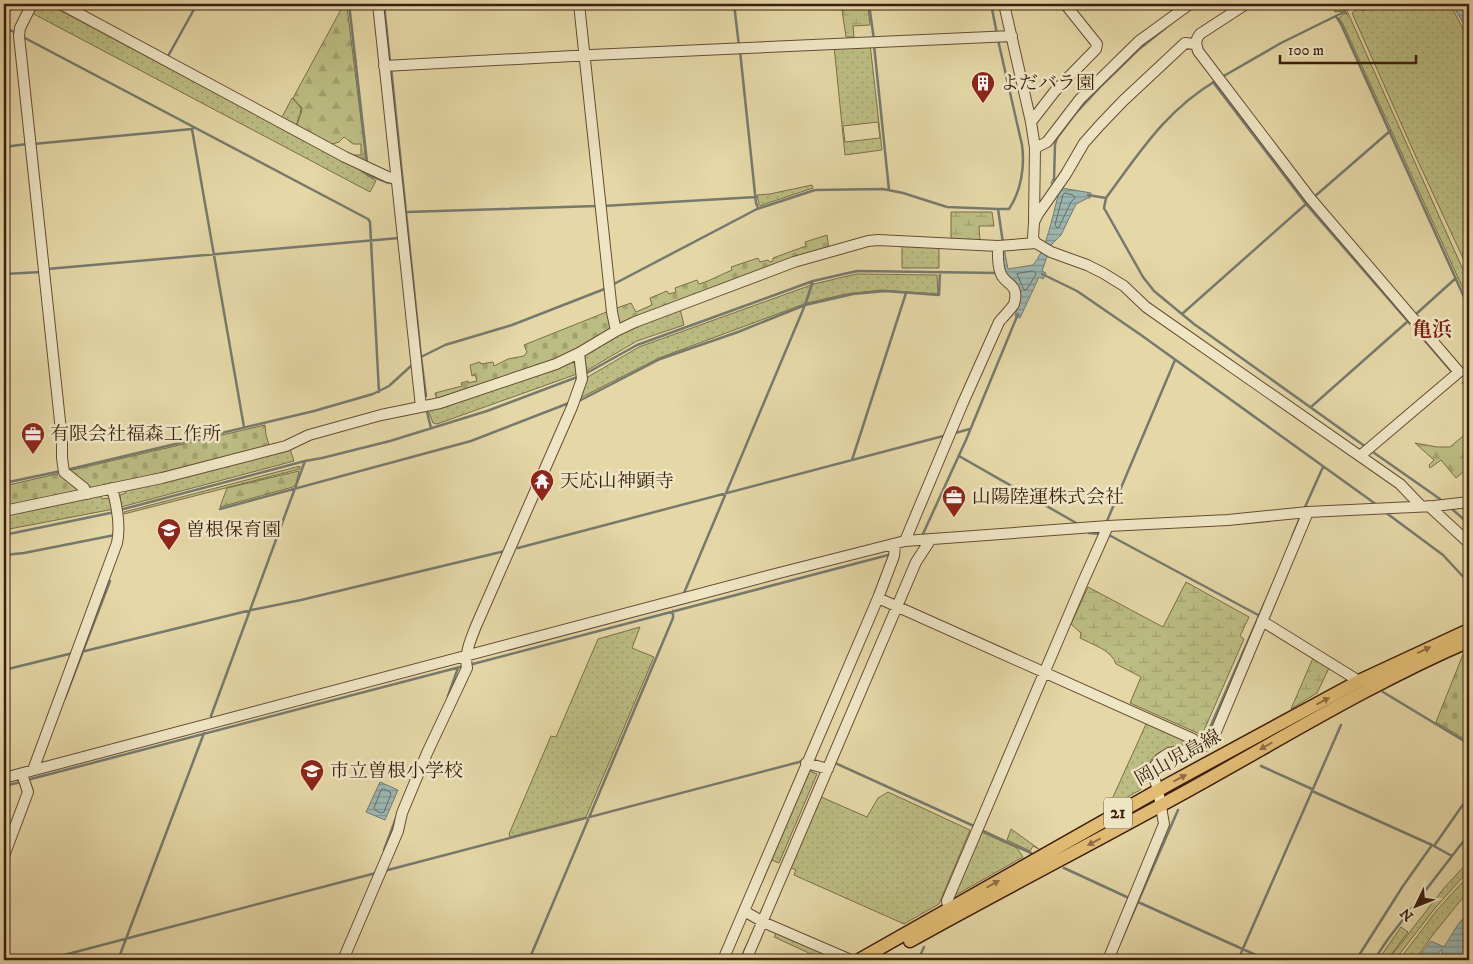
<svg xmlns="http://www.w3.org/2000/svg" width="1473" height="964" viewBox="0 0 1473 964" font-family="'IM FELL DW Pica','Noto Serif JP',serif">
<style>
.grass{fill:url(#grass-dots);stroke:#7c6e48;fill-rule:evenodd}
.forest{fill:url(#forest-firs);stroke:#7c6e48}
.wetland{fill:url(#wetland-marsh);stroke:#7c6e48}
.cemetery{fill:url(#cemetery-stones);stroke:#7c6e48}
.water{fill:url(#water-rules);stroke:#757a71}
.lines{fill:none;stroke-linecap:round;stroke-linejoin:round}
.shore{stroke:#6c6a61;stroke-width:1}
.stream{stroke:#757a71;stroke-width:2.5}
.minor-casing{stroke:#674c35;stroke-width:12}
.major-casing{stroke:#3d1e0f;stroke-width:15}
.minor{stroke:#eee5c5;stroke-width:10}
.major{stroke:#e2bc73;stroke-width:12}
.oneway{fill:#906d41}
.labels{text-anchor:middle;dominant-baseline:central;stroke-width:5;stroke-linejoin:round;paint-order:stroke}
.shield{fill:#eee5c5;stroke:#725a46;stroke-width:1}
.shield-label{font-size:18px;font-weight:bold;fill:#3d1e0f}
.poi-label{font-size:19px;fill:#3d1e0f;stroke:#eee5c5;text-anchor:start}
.street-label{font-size:19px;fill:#3d1e0f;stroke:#eee5c5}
.neighbourhood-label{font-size:20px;font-weight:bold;fill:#7a1f14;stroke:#eee5c5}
</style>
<defs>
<pattern id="grass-dots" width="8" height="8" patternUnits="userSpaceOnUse" patternTransform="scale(1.25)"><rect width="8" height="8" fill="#bbbd82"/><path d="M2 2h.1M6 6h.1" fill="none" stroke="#a2a26f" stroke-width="1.8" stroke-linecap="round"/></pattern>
<pattern id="forest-firs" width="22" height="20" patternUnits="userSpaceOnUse" patternTransform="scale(1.25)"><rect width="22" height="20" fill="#bbbd82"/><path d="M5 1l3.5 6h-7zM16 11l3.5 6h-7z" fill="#a2a26f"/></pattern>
<pattern id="wetland-marsh" width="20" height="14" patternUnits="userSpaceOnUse" patternTransform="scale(1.25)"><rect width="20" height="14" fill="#bbbd82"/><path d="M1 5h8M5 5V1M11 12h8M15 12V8" fill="none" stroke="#a2a26f"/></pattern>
<pattern id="cemetery-stones" width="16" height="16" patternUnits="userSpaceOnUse" patternTransform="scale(1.25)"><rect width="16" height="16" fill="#bbbd82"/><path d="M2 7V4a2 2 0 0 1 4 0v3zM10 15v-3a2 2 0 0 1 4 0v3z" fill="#a2a26f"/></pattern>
<pattern id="water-rules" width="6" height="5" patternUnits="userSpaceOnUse" patternTransform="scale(1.25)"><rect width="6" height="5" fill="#9bb7b3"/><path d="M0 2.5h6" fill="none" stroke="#809490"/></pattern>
</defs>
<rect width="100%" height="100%" fill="#e5d7a6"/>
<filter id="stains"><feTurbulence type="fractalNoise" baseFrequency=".004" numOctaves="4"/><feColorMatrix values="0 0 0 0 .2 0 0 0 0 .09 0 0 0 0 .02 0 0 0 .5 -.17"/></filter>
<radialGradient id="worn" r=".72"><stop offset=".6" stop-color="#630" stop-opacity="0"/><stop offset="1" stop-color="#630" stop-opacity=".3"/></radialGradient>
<!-- grass -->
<path class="grass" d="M34,4h14l310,165 18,12 -6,11 -340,-180z
M1332,4h12l125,279v19l-126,-278 -4,-6 6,-5 2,2 -3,-7v3l-9,1z
M1375,4h75l19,36v231l-53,-114 -64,-144 9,-6 2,4z
M870,44l12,106 -37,5 -11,-109zM878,122l2,16 -35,4 -2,-16z
M292,98l9,10c0,7 -4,12 -5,19l-15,-8z
M812,185l1,3 -48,16 -5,2 -1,-2 -2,-9 13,-1z
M902,245l37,2v21h-37z
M856,274l81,1 1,19 -57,-4 -35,4 -39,9 -148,55 -81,41 8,-21 53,-31 175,-63z
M680,309l4,16 -47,16 -51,30 -1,-18 48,-27z
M574,361l3,13 -140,50 -4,-1 -5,-13z
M290,449l4,12 -173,46 -1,-12 6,-2v-3z
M300,466v3l-176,45v-2z
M100,495l2,4 6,-1 6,11 -110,21v-15z
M640,627l-8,21 22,9 -68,160 -76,20 -1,-3 42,-98 5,1 42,-98z
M1147,722l42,19 -2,4c-20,3 -43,7 -39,34l-8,11 -32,18z
M808,770l9,4 -38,89 -10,-4z
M888,792l82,38 -31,74 -35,20 -110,-49 2,-5 -9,-4 32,-70 48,21 11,-19z
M1011,829l28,20 -6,-3 -3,5 -23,-11z
M979,831l38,17 6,9 -67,38 -3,-3z
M1469,861v9l-33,37 -41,53h-7l56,-72z
M1469,875v15l-37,46 -17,24h-16l38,-50z
M1401,927l7,5 -21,28h-9z
M777,932l57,26 -1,2h-9l-50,-23z"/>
<!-- forest -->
<path class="forest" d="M344,4l3,3 19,153 -1,2 -18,-8 1,-1 6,2h7v-11h-8l-9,-7 -5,5 -10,3 -32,-18c0,-7 5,-12 5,-19l-9,-10z
M1469,431v36l-13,11 -15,-18 -11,8 -1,-3 5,-5 -19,-17 22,4h13z
M299,471l-3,13 -3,3 -73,20 7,-19z"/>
<!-- wetland -->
<path class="wetland" d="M868,7l2,18 -17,1 1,11h-8l-4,-27z
M951,212h41l2,14h-15l1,16 -29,-1z
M1186,582l63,35 -9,19 4,3 -42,96 -72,-32 11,-26 -25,-13c-4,-14 -25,-20 -36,-26l1,-5 -10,-9 17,-37 75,40z
M1313,658l16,10 -12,25 -26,16z"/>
<!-- cemetery -->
<path class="cemetery" d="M827,235l2,15 -212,75 -3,-16 17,-6 5,9 16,-7 -2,-7 17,-7 2,3 7,-2 -1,-4 22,-8 2,4c11,-3 21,-9 33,-14l-1,-3 27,-9 2,4 8,-2 2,2 3,-1v-3l33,-12 -1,-4z
M609,311l4,18 -39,22 -19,8 -118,41 -2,-7 27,-7 -1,-3 7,-2v2l9,-2 -2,-6 -3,1 -2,-11 10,-3 1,2 12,-2 1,4 14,-7 16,-3 3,-4 -3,-7z
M265,425l1,10 3,10 -167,43c-15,2 -23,-8 -34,-17z
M61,473l20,16 -3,3 -74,15v-21z
M1469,650v92l-33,-20 28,-70z"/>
<!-- water -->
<path class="water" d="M1452,4h17v29z
M1054,177l8,11 29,5 -1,5h-2l-12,6 -15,31 -10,10 -9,26 4,2 -3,6 -4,-2 -19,41 -5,-2 6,-21 -6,-14 -8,-3 -2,-4 -5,-26h4l4,21 25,-4c14,-16 19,-48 25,-69l-7,-13z
M380,782l18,8 -13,30 -19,-8z
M1469,911v49h-31l4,-8v-3l-9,11h-17l15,-19 13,6 13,-21z"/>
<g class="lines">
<!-- shore -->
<path class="shore" d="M1065,193l8,2 2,3 -4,4 -12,25 -2,1 -2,-3 8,-30z
M1033,271l2,1 1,2 -9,15 -3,1 -7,-16z
M384,789l6,3 1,2 -7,18 -3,1 -6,-3 -1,-2 7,-18z"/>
<!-- stream -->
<path class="stream" d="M52,4l7,4
M349,4l18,158 -1,3
M384,4l6,58
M734,4l5,42
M869,4l5,36
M991,4l6,30
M1354,7l7,-3
M1192,9l8,-5
M1336,16l5,8 128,284
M4,27l12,6
M23,37l345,182 2,3 1,19 8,151
M998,40l24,105c3,22 -1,46 -13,64h-11l5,34
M874,45l15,145
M740,51l16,152 2,5
M167,58l30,-54
M391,67l30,290
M1222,77l59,-34 63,-31
M1213,82l93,122 146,168
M192,129l52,298
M33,144l159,-15 1,-1
M4,147l23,-3
M361,170l7,5 21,8
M1054,180l1,-36 2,-6 18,-24 27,-29 36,-35 35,-28
M1088,195l18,3c34,-46 60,-88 111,-118
M1314,197l76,-66
M1106,198l-2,10 39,69 11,14 40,33 172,123
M603,206l153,-9
M406,212l191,-6
M47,269l352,-31
M4,274l38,-2
M1042,274l35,17 64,44 236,170
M612,285l145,-76 58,-19 68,-1 20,4 44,14 51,2
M1182,314l124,-110
M1415,315l41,-37
M585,374l52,-29 176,-64 44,-10 140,2
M1463,383l6,6
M426,396l-5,-39 24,-12 67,-20 95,-37
M579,401l81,-42 78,-27 67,-27 48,-11 32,-3 54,4 1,-23
M1311,407l96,-85
M427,412l4,16
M955,433l15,-4
M1370,450l70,49
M959,456l119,68
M852,460l54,-167
M66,470l248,-59 59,-17 16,-8 23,-21
M4,483l57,-12
M1305,507l18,-40
M220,509l251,-68 98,-38
M1452,509l17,15
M120,510l185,-49 17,-3 68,-17 97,-30 93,-35
M1385,512l58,43 26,28
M1107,521l68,-161
M1089,533l12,1
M1107,534l153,82
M4,535l111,-23
M922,536l44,-96 52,-126
M1292,537l7,-17
M518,548l429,-113
M4,555l20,-2 91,-18
M684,593l121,-288 8,-24
M81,652l170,-42 50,-10 204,-49
M469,665l423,-111
M4,670l69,-17
M1383,692l86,52
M448,696l10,-28
M65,698l45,-117
M211,716l94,-255
M1197,737l7,2
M1205,739l60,-137
M1215,745l2,1
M833,762l143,65
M1261,766l51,23
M27,780l437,-114
M4,786l17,-4
M1312,791l120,54 20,11
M981,830l50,23
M1434,846l35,-50
M384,850l12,-32
M1064,868l65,30
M384,871l419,-110
M1138,902l129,58
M1120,943l58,-133
M45,960l331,-87
M118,960l86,-227
M529,960l144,-342v-7
M740,960l10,-21
M918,960l6,-13
M1238,960l103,-235
M1356,960l47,-74 29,-41
M1374,960l14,-21 81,-105"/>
<!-- minor casing -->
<g class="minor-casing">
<path id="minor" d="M32,4l-12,24 -1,8 43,404v18l2,14 20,16 3,6
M61,4l284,153 43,20 8,2
M378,4l43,403
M579,4l33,308 4,19
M1004,4l27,118 4,26 -1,71
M1246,4l-46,30c-5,6 -4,10 -2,17l112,147 149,174 -99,84
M1195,44l-10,-1 -62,58 -23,24 -16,18 -18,31 -28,40 -4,8 -1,16 3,5 15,9 36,13 16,8 21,13 22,21 254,177 21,22
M384,66l207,-11 421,-19
M1031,122l24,-31 41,-42 1,-5 -32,-40
M1035,148l12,-6 33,-43 59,-58 51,-37
M1429,506l40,37
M4,511l158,-33 124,-32 23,-11 72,-20 59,-12 116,-39 23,-11 37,-22 19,-9 159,-60 74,-21 10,-1 120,6 38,-3
M905,541l57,-136 37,-83c4,-5 13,-14 15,-18 6,-21 -9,-19 -13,-30 -4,-9 -3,-19 -3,-28
M878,598l315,141 6,9
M1262,621l97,60
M806,763l22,6
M33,770l84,-227c4,-18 0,-37 -5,-55
M4,778l775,-205 126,-32 203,-15 120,-6 80,-8 126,-6 35,-4
M4,856l24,-64 -6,-18
M949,909l-2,-8 135,-317 26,-58
M744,911l21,12 86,37
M343,960l55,-129 4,-18 25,-60 40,-85c-3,-14 4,-29 9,-42l96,-219 10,-28 -3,-26
M723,960l155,-362 16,-42 1,-12
M746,960l170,-398 15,-23
M1108,960l56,-136 -6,-34 -4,-13 1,-11 5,-7 9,-6 30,-5 8,-3 5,-4 96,-229"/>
</g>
<!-- major casing -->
<g class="major-casing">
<path id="major" d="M910,941c95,-53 191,-102 286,-155 90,-50 178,-104 273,-145
M859,960l312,-177 188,-102 110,-51"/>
</g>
<!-- minor -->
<use href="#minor" class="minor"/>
<!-- major -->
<use href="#major" class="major"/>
</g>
<!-- one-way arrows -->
<defs><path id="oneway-solid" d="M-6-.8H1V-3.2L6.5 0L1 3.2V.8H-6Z" transform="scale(1.25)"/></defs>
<g class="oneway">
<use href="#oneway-solid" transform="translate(1424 650) rotate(-25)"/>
<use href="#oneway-solid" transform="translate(1323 701) rotate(-28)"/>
<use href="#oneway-solid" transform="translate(1266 746) rotate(150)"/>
<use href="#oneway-solid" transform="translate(1180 778) rotate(-28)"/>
<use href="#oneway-solid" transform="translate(1094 842) rotate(152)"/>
<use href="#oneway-solid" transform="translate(993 884) rotate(-30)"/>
</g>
<!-- icons -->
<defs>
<g id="building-pin" transform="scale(1.25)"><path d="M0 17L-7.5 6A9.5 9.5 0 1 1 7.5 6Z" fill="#8f2418" stroke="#eee5c5"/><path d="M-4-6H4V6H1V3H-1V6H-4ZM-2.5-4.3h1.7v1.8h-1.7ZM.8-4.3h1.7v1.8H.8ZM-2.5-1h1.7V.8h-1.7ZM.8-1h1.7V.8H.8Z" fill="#fff"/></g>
<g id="office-pin" transform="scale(1.25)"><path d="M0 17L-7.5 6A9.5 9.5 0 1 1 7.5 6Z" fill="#8f2418" stroke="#eee5c5"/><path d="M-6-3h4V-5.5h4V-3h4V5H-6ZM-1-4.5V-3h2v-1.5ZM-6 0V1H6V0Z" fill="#fff"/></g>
<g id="temple-pin" transform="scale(1.25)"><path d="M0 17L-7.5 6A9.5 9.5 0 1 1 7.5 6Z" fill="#8f2418" stroke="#eee5c5"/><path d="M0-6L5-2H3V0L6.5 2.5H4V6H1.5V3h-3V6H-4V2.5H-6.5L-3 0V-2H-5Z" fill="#fff"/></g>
<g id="school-pin" transform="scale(1.25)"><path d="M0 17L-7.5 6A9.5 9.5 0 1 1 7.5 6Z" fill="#8f2418" stroke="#eee5c5"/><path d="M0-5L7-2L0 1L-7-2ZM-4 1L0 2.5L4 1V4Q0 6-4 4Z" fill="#fff"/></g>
</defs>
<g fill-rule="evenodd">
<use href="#building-pin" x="983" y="83"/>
<use href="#office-pin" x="33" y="434"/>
<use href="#temple-pin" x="542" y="481"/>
<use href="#office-pin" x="954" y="497"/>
<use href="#school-pin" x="169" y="530"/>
<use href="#school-pin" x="312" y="771"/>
</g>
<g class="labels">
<!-- shield labels -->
<rect class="shield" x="1104" y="797.5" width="28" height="31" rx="4"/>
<g class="shield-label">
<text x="1118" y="813">21</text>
</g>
<!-- poi labels -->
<g class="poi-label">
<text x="1000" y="83">よだバラ園</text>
<text x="50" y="434">有限会社福森工作所</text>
<text x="560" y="481">天応山神顕寺</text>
<text x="972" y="497">山陽陸運株式会社</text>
<text x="186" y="530">曽根保育園</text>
<text x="330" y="771">市立曽根小学校</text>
</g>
<!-- street labels -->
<g class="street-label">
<text transform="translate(1178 758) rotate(-29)">岡山児島線</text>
</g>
<!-- neighbourhood labels -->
<g class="neighbourhood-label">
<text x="1432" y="330">亀浜</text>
</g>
</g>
<!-- margin -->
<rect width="1473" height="964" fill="none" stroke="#e5d7a6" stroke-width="20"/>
<rect x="5" y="5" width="1463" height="954" fill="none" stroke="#3d1e0f" stroke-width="2.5"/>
<rect x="10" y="10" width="1453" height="944" fill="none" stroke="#3d1e0f"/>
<!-- north arrow -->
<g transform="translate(1416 906) rotate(227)" stroke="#eee5c5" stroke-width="4" paint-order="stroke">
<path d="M0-4L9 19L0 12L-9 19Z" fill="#3d1e0f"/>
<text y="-8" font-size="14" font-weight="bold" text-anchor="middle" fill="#3d1e0f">N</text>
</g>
<!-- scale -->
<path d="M1280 55v8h136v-8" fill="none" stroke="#3d1e0f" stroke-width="2.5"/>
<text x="1288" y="55" font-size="15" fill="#3d1e0f" stroke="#eee5c5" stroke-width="4" paint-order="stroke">100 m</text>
<rect width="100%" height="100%" filter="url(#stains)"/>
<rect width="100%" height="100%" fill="url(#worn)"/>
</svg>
